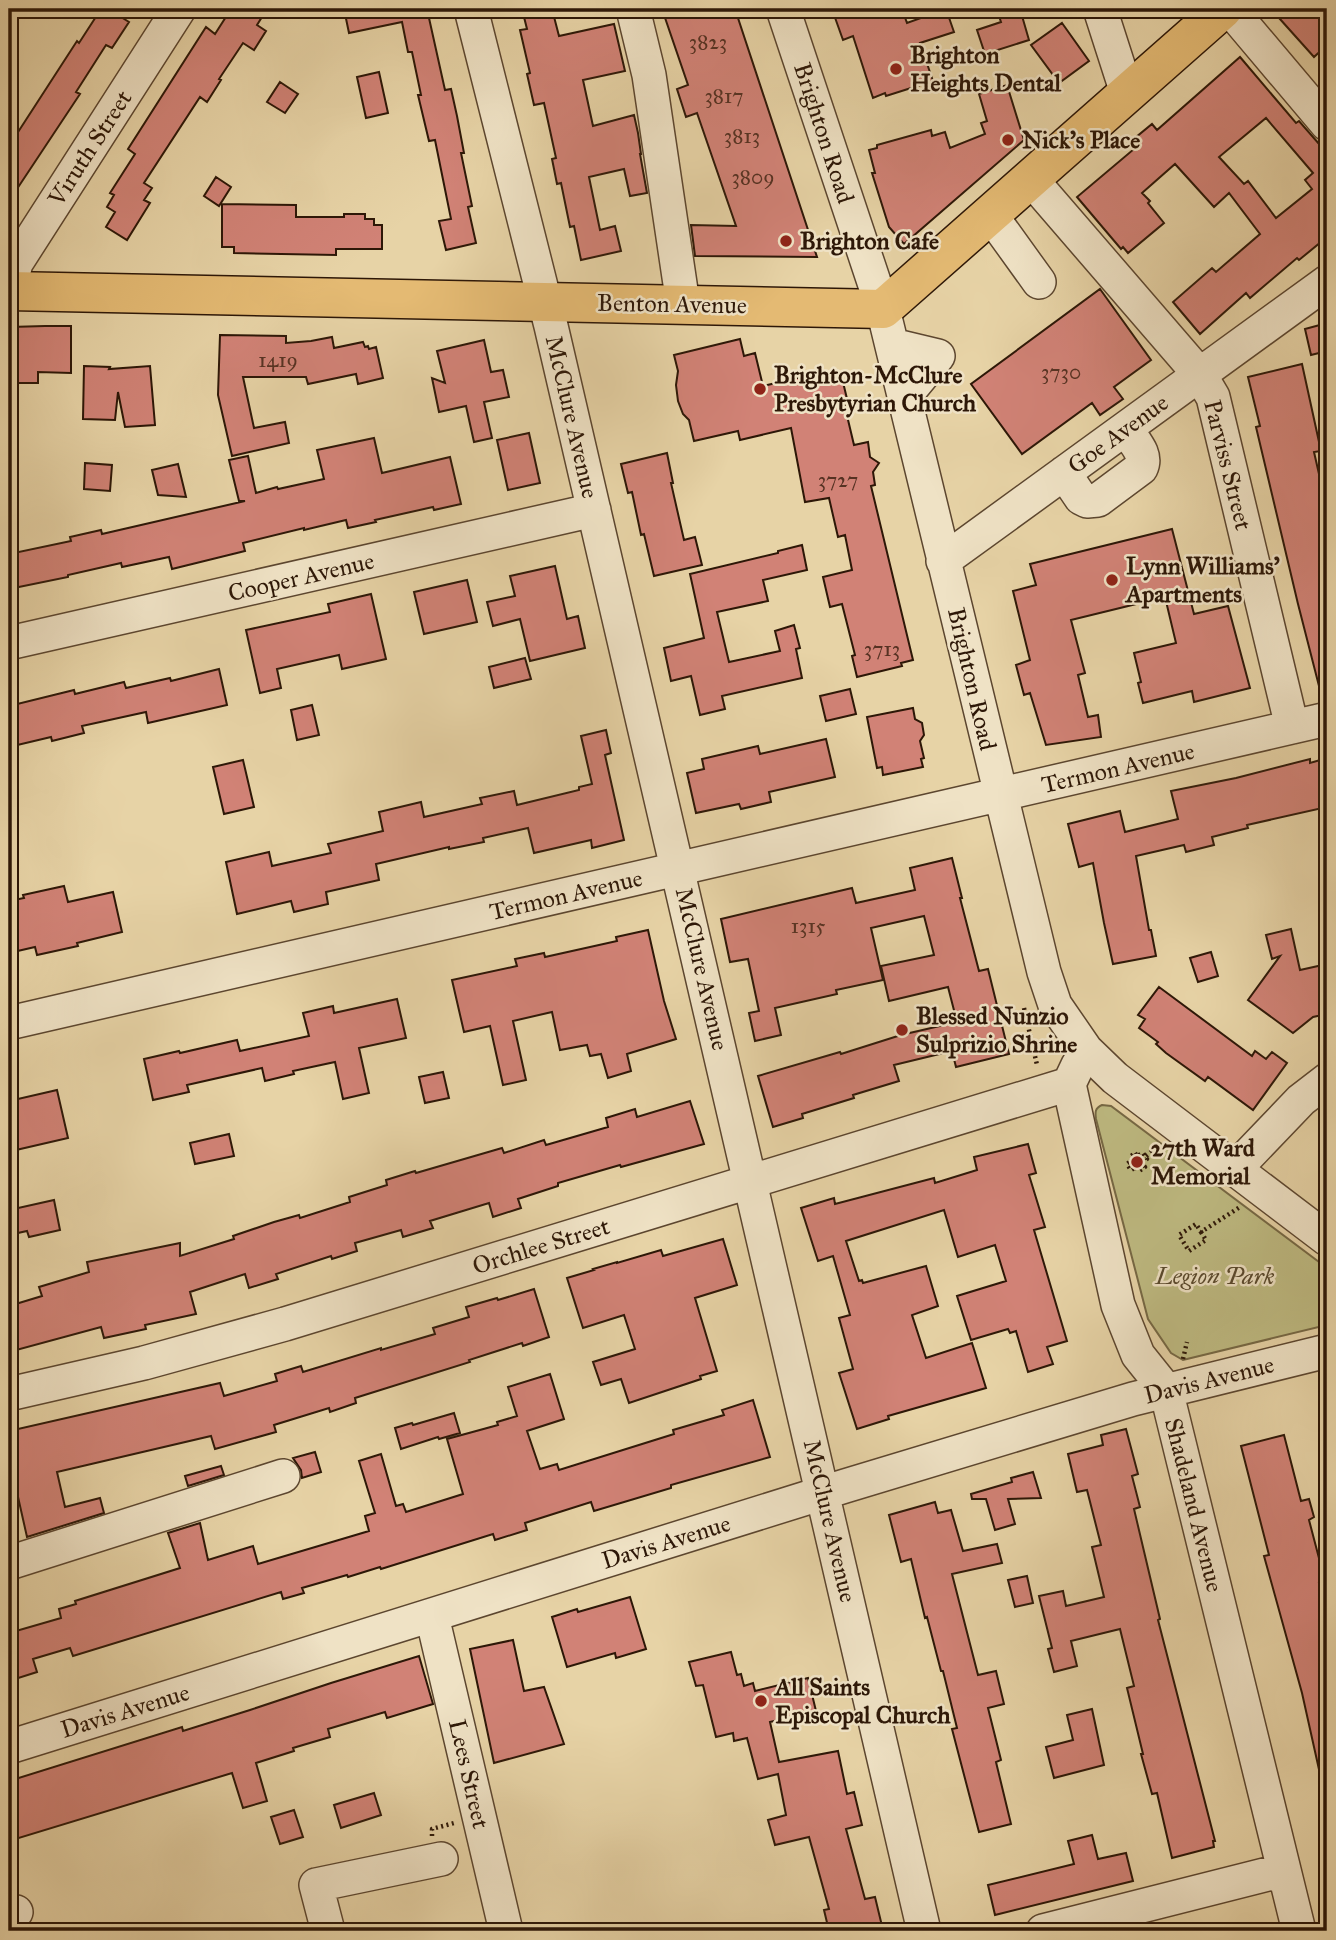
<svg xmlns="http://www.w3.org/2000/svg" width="1336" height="1940" viewBox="0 0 1336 1940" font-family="'IM FELL Great Primer',serif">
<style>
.green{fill:#beba81;stroke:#766844;stroke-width:2}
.building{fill:#d18276;stroke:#2d1707;stroke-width:2;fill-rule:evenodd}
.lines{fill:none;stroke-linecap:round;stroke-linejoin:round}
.minor-casing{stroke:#5c462f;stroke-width:36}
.major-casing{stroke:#2d1707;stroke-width:41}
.path{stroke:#2d1707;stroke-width:4.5;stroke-dasharray:2 3.5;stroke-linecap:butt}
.minor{stroke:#efe2c5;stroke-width:33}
.major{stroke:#e4ba73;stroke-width:38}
.poi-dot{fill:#8f2418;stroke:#efe2c5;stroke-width:2.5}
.labels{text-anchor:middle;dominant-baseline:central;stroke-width:5;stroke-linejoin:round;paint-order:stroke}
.number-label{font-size:21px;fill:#563223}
.poi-label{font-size:24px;font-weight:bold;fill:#2d1707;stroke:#efe2c5;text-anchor:start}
.street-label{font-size:24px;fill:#2d1707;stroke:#efe2c5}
.park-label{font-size:24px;font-style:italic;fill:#58482c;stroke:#efe2c5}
</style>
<rect width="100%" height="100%" fill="#e7d3a6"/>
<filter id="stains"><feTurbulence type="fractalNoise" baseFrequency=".00286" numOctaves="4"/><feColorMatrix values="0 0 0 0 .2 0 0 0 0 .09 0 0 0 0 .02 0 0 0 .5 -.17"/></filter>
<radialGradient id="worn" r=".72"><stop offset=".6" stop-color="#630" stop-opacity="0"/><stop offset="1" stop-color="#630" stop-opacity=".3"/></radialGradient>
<!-- green -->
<path class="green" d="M1102,1105l9,1 216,162v57l-140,34 -4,1 -12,-7 -23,-34 -52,-200c-1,-7 -1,-11 6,-14z"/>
<!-- building -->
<path class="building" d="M101,9h7l21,13 -17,26 -6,-3 -30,47 4,2 -71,107v-55l68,-105 2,2z
M231,9h36l-10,16 9,6 -12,19 -11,-7 -24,36 2,1 -14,22 -7,-5 -56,86 8,5 -8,12 6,3 -23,37 -21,-13 9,-15 -8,-5 7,-12 -4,-2 25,-39 -7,-5 78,-122 9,7z
M344,9h83l18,81 6,-1 6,27 7,37h-3l11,53 -4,1 8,36 -30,7 -7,-29 12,-2 -16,-79 -6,1 -11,-46h3l-9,-43h-4l-6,-30 -53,11z
M522,9h30l7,27 55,-12 11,47 -42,9 10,46 41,-11 4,18 3,21h-1l7,39 -17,3 -6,-27 -35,8 11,53 15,-4 6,25 -40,9 -7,-34 -4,1 -9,-44 -4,1 -5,-25 4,-1 -12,-55 -10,2 -7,-31 3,-1 -10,-43 7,-1z
M662,9h73l82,248 -122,-1 -4,-31 45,1 -39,-113 -11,4 -9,-28 11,-4z
M843,9h59l5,14 39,-14 8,23 -34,11 13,38 -47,15 -1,-3 -12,5 -20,-62 -10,4 -10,-28z
M1011,9h9l9,31 -44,14 -8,-24 24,-8 -3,-9z
M1271,9h56v36l-13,12z
M1062,23l27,38 -30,22 -28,-38z
M1240,57l56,66 3,-2 28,32v84l-28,23 -2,-2 -47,40 -4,-5 -46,41 -27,-32 39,-34 4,4 44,-38 -31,-41 -15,14 -39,-43 -33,29 8,8 -2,2 16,20 -36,30 -5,-6 -2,2 -44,-52 63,-53 -5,-6 17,-14 5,6zM1266,118l47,55 -8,7 7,9 -36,29 -28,-37 -4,3 -25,-27z
M379,72l9,41 -22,5 -9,-41z
M280,82l18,12 -13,19 -18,-11z
M1007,85l17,55 -120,104 -15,-17 -17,-54h3l-6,-23 8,-2v-3l54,-15 1,6 13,-4 5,16 35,-14 -4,-11 6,-2 -8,-27z
M216,177l15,10 -12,19 -15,-10z
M222,204l74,1v12h48v-3h21v5h9v6h8v24h-46v6l-102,-2v-6h-12z
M1100,289l51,71 -37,27 9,12 -23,16 -8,-12 -70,51 -51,-70z
M1327,323v28l-16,4 -6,-26z
M45,326h26v47l-33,-1v11h-29l1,-56z
M220,335l66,1v7l25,-2 21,-4 2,11 29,-6 2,5 3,-1 1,3 7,-2 7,31 -25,6 -2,-10 -48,10 -2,-7h-63l11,51 31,-6 4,21 -57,13 -14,-61z
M740,339l4,17 11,-3 8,33 60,-14 3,10 16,-4 6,25h-4l10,42 14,-3 2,15 9,6 -6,9 2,13 -4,1 42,174 -12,3 1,3 -45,11 -5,-21 3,-1 -13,-51 -12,3 -7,-30 29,-7 -7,-35 -7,2 -9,-39 -24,4 -14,-74 -51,12 -2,-9 -44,10 -5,-21 -6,-6 -5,-13 -2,-16 2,-14 -4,-16z
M484,340l7,32 12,-2 6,27 -25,5 8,36 -18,4 -8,-36 -27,6 -7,-34 13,5 -8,-32z
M1302,364l19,87 -7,1 13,57v180l-7,1 -22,-86 -42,-177 4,-1 -12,-49z
M84,366l26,1 -1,2 41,-3 5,59 -30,2 -7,-35 -3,28 -32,-1z
M529,433l11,50 -32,7 -11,-50z
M374,438l8,35 68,-16 11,47 -27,6 -1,-3 -58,13 1,2 -28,6 -2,-8 -42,10v-2l-61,15 2,8 -73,18 -3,-12 -47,10 -1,-4 -53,12v2l-59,12v-35l62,-13 -1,-4 31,-7 1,4 143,-33h-6l-10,-41 19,-4 8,37 21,-6 1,2 46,-10 -7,-29z
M667,453l6,30h-2l13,57 11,-3 7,28 -48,11 -10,-42 -3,1 -9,-43 -4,1 -7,-29z
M85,463l27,2 -2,26 -26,-2z
M178,464l8,33 -28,-2 -6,-25z
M1172,529l22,85 34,-8 22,82 -56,14 -2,-11 -49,12 -5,-20 3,-1 -7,-29 42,-10 -11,-46 -94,23 14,53 -7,2 10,42 10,-2 3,22 -55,8 -16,-52 -6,2 -8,-30 14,-5 -17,-69 23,-6 -6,-21z
M802,545l5,25 -44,10 5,21 -51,11 12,50 51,-11 -5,-20 19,-6 6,23 -4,1 6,29 -80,18 3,13 -25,6 -9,-39 -20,5 -7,-33 40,-10 -14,-64 88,-21v-2z
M555,566l12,53 11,-3 7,32 -55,13 -10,-42 -27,7 -6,-24 28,-6 -5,-20z
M467,580l10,42 -53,12 -10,-42z
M371,594l15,65 -44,10 -3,-14 -62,14 4,19 -21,5 -14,-63 84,-18 -2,-8z
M525,658l6,21 -37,9 -5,-21z
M219,669l8,36 -79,18 -2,-11 -64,14 2,7 -32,8 -1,-4 -42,10v-41l65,-16 1,4 49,-12 2,6 44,-10 1,3z
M850,689l6,25 -30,7 -6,-25z
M312,705l7,30 -22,5 -6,-30z
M913,708l2,11 7,4 2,12 -4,6 4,17 -3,1 2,8 -40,8 -1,-8 -5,1 -10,-51z
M606,730l5,23 -6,2 19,85 -32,8 -1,-8 -57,13 -6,-25 -45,10 1,4 -35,7v-2l-73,17 3,16 -53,12 2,12 -34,8 -3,-11 -54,13 -11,-52 43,-10 3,14 59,-13 -3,-9 55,-13 -4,-19 42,-10 3,15 58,-13 -2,-6 34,-7 3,14 62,-15v-3l13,-3 -11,-48z
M826,739l9,38 -66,15 2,10 -30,7 -2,-5 -43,9 -9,-40 17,-4 -2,-10 56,-13 2,8z
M1327,758v49l-80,18 1,3 -36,9 2,8 -28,7 -2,-7 -48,11 13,74h2l5,26 -43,8 -9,-41 -11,-60 -14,4 -11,-43 52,-13 5,21 53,-13 -7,-28 65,-13 74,-19v4z
M243,760l11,47 -30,7 -11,-47z
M952,858l10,40h-2l19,73 9,-2 21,85 -53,13 -4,-16 -58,14 5,16 -46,14 1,3 -52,16 1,4 -30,9 -15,-51 82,-24 1,2 60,-19 56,-13 -9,-35 -59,14 -8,-35 53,-11 -10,-39 -53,12 12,52 -47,10 1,4 -62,14 6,27 -26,6 -6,-28 10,-2 -11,-52 -18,3 -9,-43 131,-31 4,15 59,-13 -5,-22z
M64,886l4,16 45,-10 9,40 -45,11 1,3 -41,9 -2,-8 -26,6v-52l15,-3 -1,-3z
M1291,929l9,41 27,-6v50l-14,3 -20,16 -45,-33 32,-44 -8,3 -6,-24z
M648,930l16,71 12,38 -49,15 4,17 -23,7 -7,-24 -11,2 -3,-11 -27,5 -8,-38 -39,9 13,59 -23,5 -13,-59 -26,6 -12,-52 65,-14 -2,-7 29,-6 1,4 72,-16 -1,-4z
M1211,952l7,24 -20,6 -8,-24z
M1159,987l93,69 3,-5 11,8 6,-7 15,11 -34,47 -45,-33 -3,4 -39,-28 -10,-9 2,-2 -19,-14 6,-9 -7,-4z
M397,999l9,39 -47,10 10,45 -26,6 -8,-37 -42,9 1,3 -29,7 -3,-13 -75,17 2,7 -36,8 -9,-41 35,-8 1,2 57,-13 3,11 69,-15 -6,-23 30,-7 1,7z
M443,1072l6,26 -24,5 -6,-26z
M57,1090l11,48 -52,12 -7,-33v-16z
M690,1101l14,43 -83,23 -1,-2 -62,18v3l-40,13 3,9 -28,9 -4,-14 -59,18 3,7 -30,9 -2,-7 -46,13 2,8 -25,8 -1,-3 -55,18 2,5 -29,9 -4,-14 -55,18 6,22 -51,11 1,4 -42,9 -3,-11 -92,25v-46l33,-10 -3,-9 50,-15 -2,-10 93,-19v13l54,-17 -1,-3 41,-14 25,-7 1,3 50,-16 -1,-5 38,-12 -1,-5 29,-9 1,2 86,-25 2,5 40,-13 2,5 62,-18 -2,-9 29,-9 2,8z
M229,1134l5,22 -39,8 -5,-21z
M1028,1144l8,29 -7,2 16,52 -11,3 33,111 -20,6 6,17 -25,8 -12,-41 -6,2 -2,-4 -37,11 -14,-44 49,-15 -11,-36 -37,12 -14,-47 -98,31 13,40 3,-1 1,3 63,-17 12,40 -26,9 14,43 46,-15 14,45 -98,28 1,3 -32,10 -18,-56 14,-4 -14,-51 11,-3 -17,-59 -15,5 -17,-53 33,-10 1,6 99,-26 1,5 42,-13 -3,-13z
M54,1200l6,30 -31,7 -2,-6 -18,4v-25z
M723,1239l14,46 -42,13 22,73 -17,5 1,3 -72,24 -8,-24 -20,6 -8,-23 42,-13 -11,-34 -41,13 -16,-50 27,-8 -1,-1 24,-7v1l44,-13 2,6z
M534,1289l15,48 -26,9 -1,-3 -53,17 1,2 -115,36 1,5 -26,9 -1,-4 -55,17 2,7 -61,17 -4,-13 -154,36 8,35 35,-9 4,15 -77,24 -11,-49 -7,2v-59l211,-48 4,13 53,-15 -2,-7 26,-8 2,6 78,-24v2l54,-16 -2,-6 36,-11 -3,-10 31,-9 1,2z
M550,1374l14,45 -37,12 13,38 17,-5 2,6 115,-36 -1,-4 51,-15 -2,-5 31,-10 17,57 -99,28v3l-77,23 -3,-9 -66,21 2,7 -32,10 -2,-6 -112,35 -1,-2 -32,10 -1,-2 -45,13 2,5 -21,6 -2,-7 -208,64 -3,-8 -37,11 4,13 -28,9v-48l52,-15 -2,-9 17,-5 -1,-3 105,-33 -12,-35 32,-10 8,37 45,-14 5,18 111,-33 -4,-15 10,-3 -16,-52 22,-7 15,52 7,-2 3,8 57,-18 -16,-55 51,-14 -1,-3 20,-6 -9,-29z
M454,1413l6,20 -21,6 -1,-2 -37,12 -6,-21 17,-5 1,2z
M1126,1429l12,45 -6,2 8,31 -6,2 26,110 -2,1 57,221h-2l1,6 -42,11 -15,-65 -5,1 -11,-40h2l-16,-66 7,-2 -14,-57 -49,12 6,25 -23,6 -6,-23 4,-1 -13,-52 24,-5 3,15 38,-9 -12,-50 9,-2 -14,-55 -10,2 -9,-38 35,-9 -2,-10z
M1284,1435l17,66 8,-2 5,18 -5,3 16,61 -6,2 8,32v159h-7l-18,-81 -38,-137 5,-1 -28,-109z
M315,1452l6,20 -19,6 -1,-8 -8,-12z
M221,1466l3,9 -36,11 -3,-10z
M1033,1472l8,26 -33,1 7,25 -20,6 -9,-31h-14l-1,-5 41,-12 -1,-4z
M935,1502l3,11 13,-3 12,41 34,-7 5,19 -50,11 26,101 18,-4 8,33 -16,4 13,52 -5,2 15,62 -32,8 -27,-103 5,-1 -14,-57h-2l-14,-54 -2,1 -14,-59 -10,3 -12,-47z
M1027,1576l6,27 -18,4 -7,-27z
M630,1597l16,52 -30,9 -1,-5 -48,14 -15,-50 25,-8 1,3z
M513,1640l11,51 20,-4 20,57 -70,19 -24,-114z
M731,1652l6,23 4,-1 3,12 9,-3 2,8 53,-13 8,33 -46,11 9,40 59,-11 9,43 7,-2 8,33 -16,4 19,70 10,-2 7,29 -21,5h-32l-5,-21 5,-1 -20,-72 -34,8 -7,-25 18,-5 -8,-41 -20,5 -11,-41 -13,3 -1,-8 -17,4 -13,-52 -7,1 -7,-24z
M419,1656l14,48 -46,14 -2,-6 -57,17 2,8 -37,11 1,3 -38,12 11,38 -24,7 -11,-35 -223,68v-60l173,-54 1,4 67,-21 81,-27z
M1092,1709l12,56 -50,13 -8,-31 27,-7 -6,-25z
M374,1793l7,22 -40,13 -7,-23z
M294,1810l9,27 -23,7 -9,-27z
M1092,1835l6,24 28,-6 7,28 -138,34 -7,-30 86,-21 -6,-23z"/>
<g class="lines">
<!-- minor casing -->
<g class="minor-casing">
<path id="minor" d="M471,9l80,317 373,1605
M633,9l16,66 34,229
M783,9l100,300 161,663 11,33 31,45 29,28 212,161
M1100,9l27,84
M1230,9l97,115
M1030,178l170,197 13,22 79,330
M990,214l49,68
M9,291l7,-28 163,-254
M892,345l46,11 -34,41
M1064,473l17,25 6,3 11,-1 43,-32c7,-14 -8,-27 -15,-39
M943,561l384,-279
M9,643l585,-133
M9,1023l1318,-304
M1078,1065l-9,19 49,221 20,50 28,35 133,541
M1234,1170l67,-70 26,-20
M9,1394l135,-31 141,-39 784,-240
M9,1563l274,-87
M432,1616l74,315
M9,1747l836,-261 288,-87 194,-48
M9,1914l7,-2
M328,1931l-12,-46 125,-26
M1043,1931l241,-61"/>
</g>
<!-- major casing -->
<g class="major-casing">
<path id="major" d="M9,291l874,18 340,-300"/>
</g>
<!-- path -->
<path class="path" d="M1024,1008l13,57
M1135,1153l2,3 6,-3 4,6 -5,4 3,4 -6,4 -3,-4 -5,3 -4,-6 5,-4 -2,-3z
M1146,1156l12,-10
M1201,1232l5,8 -17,11 -10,-16 17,-11 5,8 39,-25
M1183,1359l4,-17
M432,1836v-7l22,-6"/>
<!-- minor -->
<use href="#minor" class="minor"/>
<!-- major -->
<use href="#major" class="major"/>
</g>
<!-- markers -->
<g class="poi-dot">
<circle cx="896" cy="69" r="7"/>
<circle cx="1008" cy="140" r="7"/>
<circle cx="786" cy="241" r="7"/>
<circle cx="760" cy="389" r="7"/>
<circle cx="1112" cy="580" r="7"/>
<circle cx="902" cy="1030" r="7"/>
<circle cx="1137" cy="1162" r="7"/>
<circle cx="761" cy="1701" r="7"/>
</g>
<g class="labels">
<!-- number labels -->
<g class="number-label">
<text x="708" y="42">3823</text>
<text x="724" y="96">3817</text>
<text x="742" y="136">3813</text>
<text x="753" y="177">3809</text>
<text x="278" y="360">1419</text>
<text x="1061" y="372">3730</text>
<text x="838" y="480">3727</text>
<text x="882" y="649">3713</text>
<text x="808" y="926">1315</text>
</g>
<!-- poi labels -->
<g class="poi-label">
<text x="910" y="55">Brighton<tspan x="910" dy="28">Heights Dental</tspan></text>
<text x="1022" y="140">Nick's Place</text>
<text x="800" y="241">Brighton Cafe</text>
<text x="774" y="375">Brighton-McClure<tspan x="774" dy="28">Presbytyrian Church</tspan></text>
<text x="1126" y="566">Lynn Williams'<tspan x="1126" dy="28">Apartments</tspan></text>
<text x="916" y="1016">Blessed Nunzio<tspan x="916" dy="28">Sulprizio Shrine</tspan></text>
<text x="1151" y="1148">27th Ward<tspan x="1151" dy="28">Memorial</tspan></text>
<text x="775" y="1687">All Saints<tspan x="775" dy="28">Episcopal Church</tspan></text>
</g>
<!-- street labels -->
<g class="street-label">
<text transform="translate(824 133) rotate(72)">Brighton Road</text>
<text transform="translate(90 148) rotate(-57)">Viruth Street</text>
<text transform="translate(672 304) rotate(1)">Benton Avenue</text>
<text transform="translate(572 417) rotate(77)">McClure Avenue</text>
<text transform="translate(1118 434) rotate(-36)">Goe Avenue</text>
<text transform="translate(1228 465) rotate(76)">Parviss Street</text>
<text transform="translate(301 577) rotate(-13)">Cooper Avenue</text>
<text transform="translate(972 679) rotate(77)">Brighton Road</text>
<text transform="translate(1118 768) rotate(-13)">Termon Avenue</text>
<text transform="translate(566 895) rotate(-13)">Termon Avenue</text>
<text transform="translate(702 969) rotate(77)">McClure Avenue</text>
<text transform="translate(541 1246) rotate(-17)">Orchlee Street</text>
<text transform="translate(1209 1380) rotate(-14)">Davis Avenue</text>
<text transform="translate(1194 1505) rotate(76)">Shadeland Avenue</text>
<text transform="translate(830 1521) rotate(77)">McClure Avenue</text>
<text transform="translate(666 1542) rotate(-17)">Davis Avenue</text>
<text transform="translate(125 1711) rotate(-17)">Davis Avenue</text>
<text transform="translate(469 1774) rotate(77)">Lees Street</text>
</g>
<!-- park labels -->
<g class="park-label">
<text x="1215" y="1276">Legion Park</text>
</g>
</g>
<!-- margin -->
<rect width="1336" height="1940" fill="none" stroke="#e7d3a6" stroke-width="35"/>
<rect x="10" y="10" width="1315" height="1919" fill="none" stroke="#2d1707" stroke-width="3.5"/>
<rect x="18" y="18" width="1301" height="1905" fill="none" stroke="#2d1707" stroke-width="2"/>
<rect width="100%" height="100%" filter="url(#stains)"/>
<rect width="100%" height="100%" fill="url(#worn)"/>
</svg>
